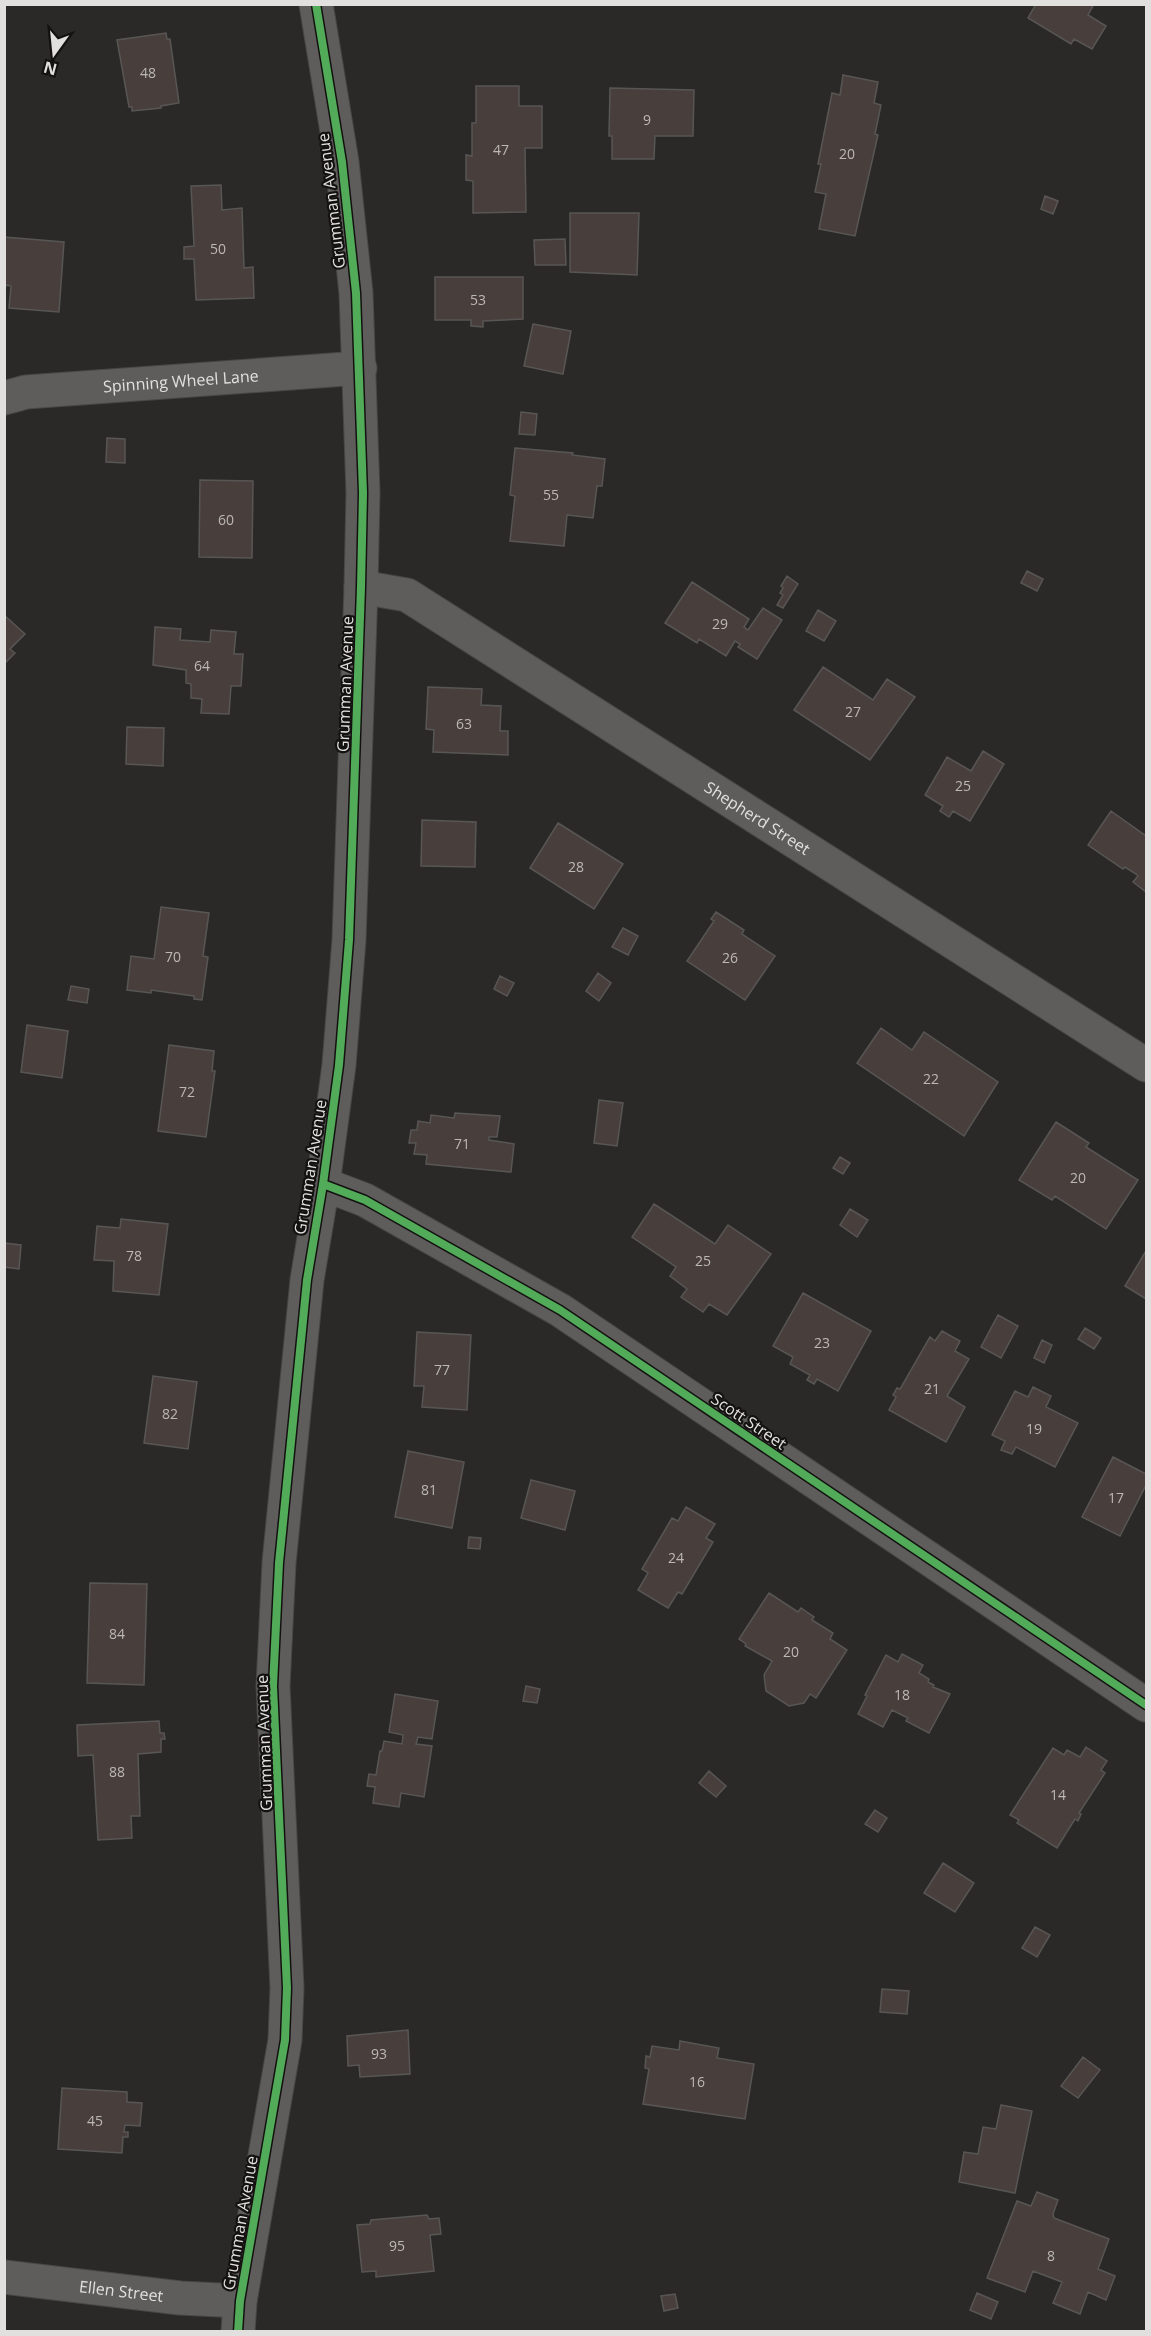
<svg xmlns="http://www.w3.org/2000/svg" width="1151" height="2336" viewBox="0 0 1151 2336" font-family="'Open Sans',sans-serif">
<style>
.building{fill:#483f3c;stroke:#585655;stroke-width:1.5}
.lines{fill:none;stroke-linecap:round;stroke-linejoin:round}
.street-casing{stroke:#494746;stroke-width:35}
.secondary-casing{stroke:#494746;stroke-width:35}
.street{stroke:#5e5d5c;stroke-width:33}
.secondary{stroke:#5e5d5c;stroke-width:33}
.cycleway-casing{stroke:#141211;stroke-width:11}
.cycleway{stroke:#51ab58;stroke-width:8}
.labels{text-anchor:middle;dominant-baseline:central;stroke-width:4.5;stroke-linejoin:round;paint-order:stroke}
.number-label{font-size:14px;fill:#bcb8b6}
.street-label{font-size:16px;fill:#e2e0de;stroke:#141211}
</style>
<rect width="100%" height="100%" fill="#2b2927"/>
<!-- building -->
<path class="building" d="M1036,4h58l-6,11 18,11 -14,23 -18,-10 -3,5 -43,-26z
M166,33l1,6h3l9,64 -18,3v2l-29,3v-4h-3l-12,-67z
M843,75l35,7 -4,21 7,2 -6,29 3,1 -23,101 -36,-7 7,-35 -11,-2 6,-28h-3l14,-71 8,2z
M476,86h43v20h23v42h-17l1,64 -53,1v-32l-7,-1v-25l6,1v-33h4z
M610,88l84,2 -1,46h-38l-1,23h-42v-23h-3z
M221,185l1,25 20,-2 2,60 9,-1 1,31 -58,2 -2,-41h-10v-12l10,-1 -3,-60z
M1045,196l13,5 -5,13 -12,-5z
M570,213h69l-2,62 -67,-3z
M4,237l60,5 -5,70 -50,-4 2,-22 -5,-1 -2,9z
M565,239l1,26h-31l-1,-25z
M435,277h88v42l-40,2v6l-12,-1v-6h-36z
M533,324l38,7 -8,43 -39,-8z
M521,412l16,2 -2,21 -16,-1z
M107,438l18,1v24l-19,-1z
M515,448l58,5 -1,2 33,4 -3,27h-5l-4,32 -26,-3 -3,31 -54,-5 5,-45 -5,-1z
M200,480l53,1 -1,77 -53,-1z
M1027,571l16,8 -6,12 -16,-8z
M787,576l11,8 -15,24 -6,-3 6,-10 -3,-2 3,-5 -2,-2z
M692,582l57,37 -5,8 4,3 15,-22 19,12 -25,39 -19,-12 2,-3 -5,-3 -9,15 -27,-17 -2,4 -32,-20z
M818,610l18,11 -12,20 -18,-10z
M4,615l21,19 -15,15 5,4 -11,11z
M155,627l26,2 -1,11 30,2 1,-12 25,2 -2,22h9l-2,32h-10l-2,28 -28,-1 1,-14 -11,-1v-14l-5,-1v-13l-33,-5z
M823,667l50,33 14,-21 28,18 -45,63 -76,-50z
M428,687l54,2 -1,16 20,1 -1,25h8v24l-75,-3 1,-22 -8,-1z
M127,727l37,1 -1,38 -37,-2z
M983,751l21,13 -34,57 -17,-10 -4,6 -9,-6 3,-5 -18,-11 22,-38 24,14z
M1111,811l35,25v56l-13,-10 5,-6 -2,-2 -11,-7 -2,2 -35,-24z
M422,820l54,2 -1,45 -54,-1z
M558,823l65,41 -29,45 -64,-41z
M161,907l48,6 -6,43 5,1 -6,43 -8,-1v-3l-43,-6v3l-24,-3 4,-34 23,3z
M716,912l28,18 -2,4 33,22 -30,44 -58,-39 27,-40 -3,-2z
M623,928l15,8 -10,19 -16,-8z
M598,973l13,10 -12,18 -13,-10z
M500,976l14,7 -7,13 -13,-7z
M71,986l18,3 -2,14 -19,-3z
M27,1025l41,6 -6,47 -41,-6z
M881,1028l31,22 12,-18 74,50 -34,54 -107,-73z
M169,1045l45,6 -2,20h3l-9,66 -48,-6z
M599,1100l24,3 -6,43 -23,-3z
M455,1113l45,3 -3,21h-8v3l25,4 -3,28 -85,-8 1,-9 -13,-1 2,-11h-7l2,-13h6l1,-9 12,2 1,-8 23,3z
M1056,1122l33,21 -3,4 52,33 -32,49 -51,-33 -3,4 -33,-20z
M840,1157l10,6 -7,11 -10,-6z
M654,1204l61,40 13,-19 43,29 -44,61 -18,-11 -6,8 -22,-15 6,-8 -17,-13 6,-9 -44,-30z
M850,1209l18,11 -11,17 -17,-12z
M121,1219l47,5 -9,71 -46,-4 1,-30 -20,-1 3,-34 23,2z
M4,1243l17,2 -2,24 -15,-2z
M1146,1251v48l-21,-13z
M803,1293l68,38 -33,60 -21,-12 -3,5 -7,-4 3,-5 -20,-11 3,-7 -20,-11z
M998,1315l20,11 -17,32 -20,-11z
M1085,1328l16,10 -7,11 -16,-10z
M942,1331l18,10 -5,10 14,8 -22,37 18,11 -19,35 -57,-32 7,-13 -3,-2 4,-7 3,1 30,-52 5,4z
M417,1332l54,3 -4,75 -45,-3 2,-21h-10z
M1042,1340l10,5 -8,18 -10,-5z
M153,1376l44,6 -9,67 -44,-6z
M1033,1387l18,9 -5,11 32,16 -23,44 -39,-20 -4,7 -11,-4 4,-9 -13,-6 23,-44 13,6z
M408,1451l56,11 -12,66 -57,-11z
M1113,1457l33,17v11l-26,51 -38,-19z
M531,1480l44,11 -10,39 -44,-12z
M686,1507l29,17 -9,14 7,4 -31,52 -4,-2 -10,16 -30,-18 10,-17 -6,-4 30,-51 6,3z
M469,1537l12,1 -1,11 -12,-1z
M90,1583l57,1 -3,101 -57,-2z
M769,1593l29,19 3,-4 13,9 -2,3 21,13 -3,6 17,11 -31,48 -6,-4 -6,9 -15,3 -23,-15 -2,-16 8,-14 -27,-15 1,-2 -7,-5z
M902,1654l21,11 -4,8 10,6 -1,3 6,3 -1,2 17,7 -21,39 -23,-12 2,-3 -16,-8 -9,17 -25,-13 9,-18 -2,-1 21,-40 12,7z
M526,1686l14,3 -3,14 -14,-2z
M395,1694l43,7 -6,38 -14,-2 -2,7 16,2 -8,51 -23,-4 -2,14 -26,-4 2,-16 -8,-1 2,-12 7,1 4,-24h2l2,-10 18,3 1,-9 -14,-3z
M159,1721l1,12h4l1,6h-4v13l-23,2 2,62h-9l1,22 -34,2 -5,-85 -15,1 -1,-31z
M1086,1747l21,14 -6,9 4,3 -26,40 2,1 -3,7 -3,-2 -18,29 -40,-25 2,-3 -9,-5 43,-67 11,7 3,-5 13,7z
M709,1771l17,15 -10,11 -17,-14z
M875,1810l12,8 -9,14 -13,-8z
M943,1863l31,20 -19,29 -31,-19z
M1035,1927l15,8 -13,22 -15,-9z
M882,1989l27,2 -2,23 -27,-2z
M408,2030l2,44 -50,3 -1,-12 -11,1 -1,-30z
M680,2041l39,7 -2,10 37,6 -9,55 -102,-15 6,-35 -4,-1 1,-12 4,1 2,-11 27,4z
M1083,2057l17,13 -22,28 -17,-12z
M62,2088l65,4v10l15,1 -2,23 -15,-1 -1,7h4v5h-5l-1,16 -64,-4z
M1001,2105l31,6 -17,82 -56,-11 5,-30 14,2 5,-27 13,2z
M1037,2192l21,8 -5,14 1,4 55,21 -11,30 17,7 -9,24 -18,-8 -8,22 -27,-11 9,-21 -29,-11 -8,21 -38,-14 30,-77 14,5z
M427,2215l2,4 10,-1 2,16 -11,1 4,36 -58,6v-6l-14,1 -5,-47 13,-1 1,-4z
M977,2293l21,9 -7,17 -21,-9z
M675,2294l3,14 -14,3 -3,-15z"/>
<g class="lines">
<!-- street casing -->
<g class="street-casing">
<g id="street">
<path id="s1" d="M4,398l22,-6 334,-24"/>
<path id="s2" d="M361,587l46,8 739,470"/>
<path d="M323,1184l42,16 195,110 586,395"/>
<path id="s3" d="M4,2277l176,21 60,3"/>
</g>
</g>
<!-- secondary casing -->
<g class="secondary-casing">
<path id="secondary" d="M238,2332l2,-31 45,-261 2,-52 -14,-302 6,-123 28,-283 16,-96 16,-119 10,-125 12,-353 2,-94 -7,-200 -14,-131 -26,-158"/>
</g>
<!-- street -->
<use href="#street" class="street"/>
<!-- secondary -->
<use href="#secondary" class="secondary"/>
<!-- cycleway casing -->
<g class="cycleway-casing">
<path id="cycleway" d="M323,1184l42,16 195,110 586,395
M238,2332l2,-31 45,-261 2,-52 -14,-302 6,-123 28,-283 16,-96 16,-119 10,-125 12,-353 2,-94 -7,-200 -14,-131 -26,-158"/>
</g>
<!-- cycleway -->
<use href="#cycleway" class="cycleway"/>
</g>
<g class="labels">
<!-- number labels -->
<g class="number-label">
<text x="148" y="72">48</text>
<text x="647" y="119">9</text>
<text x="501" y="149">47</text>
<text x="847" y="153">20</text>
<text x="218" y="248">50</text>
<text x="478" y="299">53</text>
<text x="551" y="494">55</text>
<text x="226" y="519">60</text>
<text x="720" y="623">29</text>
<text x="202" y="665">64</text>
<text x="853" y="711">27</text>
<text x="464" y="723">63</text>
<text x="963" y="785">25</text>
<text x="576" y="866">28</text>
<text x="173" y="956">70</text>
<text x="730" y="957">26</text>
<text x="931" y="1078">22</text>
<text x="187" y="1091">72</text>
<text x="462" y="1143">71</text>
<text x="1078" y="1177">20</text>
<text x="134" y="1255">78</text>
<text x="703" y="1260">25</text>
<text x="822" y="1342">23</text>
<text x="442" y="1369">77</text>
<text x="932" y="1388">21</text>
<text x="170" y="1413">82</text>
<text x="1034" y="1428">19</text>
<text x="429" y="1489">81</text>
<text x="1116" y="1497">17</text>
<text x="676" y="1557">24</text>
<text x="117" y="1633">84</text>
<text x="791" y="1651">20</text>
<text x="902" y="1694">18</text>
<text x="117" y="1771">88</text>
<text x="1058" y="1794">14</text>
<text x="379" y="2053">93</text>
<text x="697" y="2081">16</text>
<text x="95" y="2120">45</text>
<text x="397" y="2245">95</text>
<text x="1051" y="2255">8</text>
</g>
<!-- street labels -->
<g class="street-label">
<text transform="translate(331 201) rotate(-97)">Grumman Avenue</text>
<text stroke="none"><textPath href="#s1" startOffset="178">Spinning Wheel Lane</textPath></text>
<text transform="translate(345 684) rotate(-88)">Grumman Avenue</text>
<text stroke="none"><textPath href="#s2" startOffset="462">Shepherd Street</textPath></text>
<text transform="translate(310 1167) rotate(-81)">Grumman Avenue</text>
<text transform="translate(749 1421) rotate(34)">Scott Street</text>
<text transform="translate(264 1743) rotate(-92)">Grumman Avenue</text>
<text transform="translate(240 2223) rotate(-80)">Grumman Avenue</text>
<text stroke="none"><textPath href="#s3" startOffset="118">Ellen Street</textPath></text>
</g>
</g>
<!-- border -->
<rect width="1151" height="2336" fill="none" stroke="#e2e0de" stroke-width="12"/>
<!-- north arrow -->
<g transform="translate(54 54) rotate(195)" stroke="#141211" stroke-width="4.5" paint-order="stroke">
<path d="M0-4.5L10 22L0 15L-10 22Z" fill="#e2e0de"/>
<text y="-9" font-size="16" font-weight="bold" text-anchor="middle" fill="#e2e0de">N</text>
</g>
</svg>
